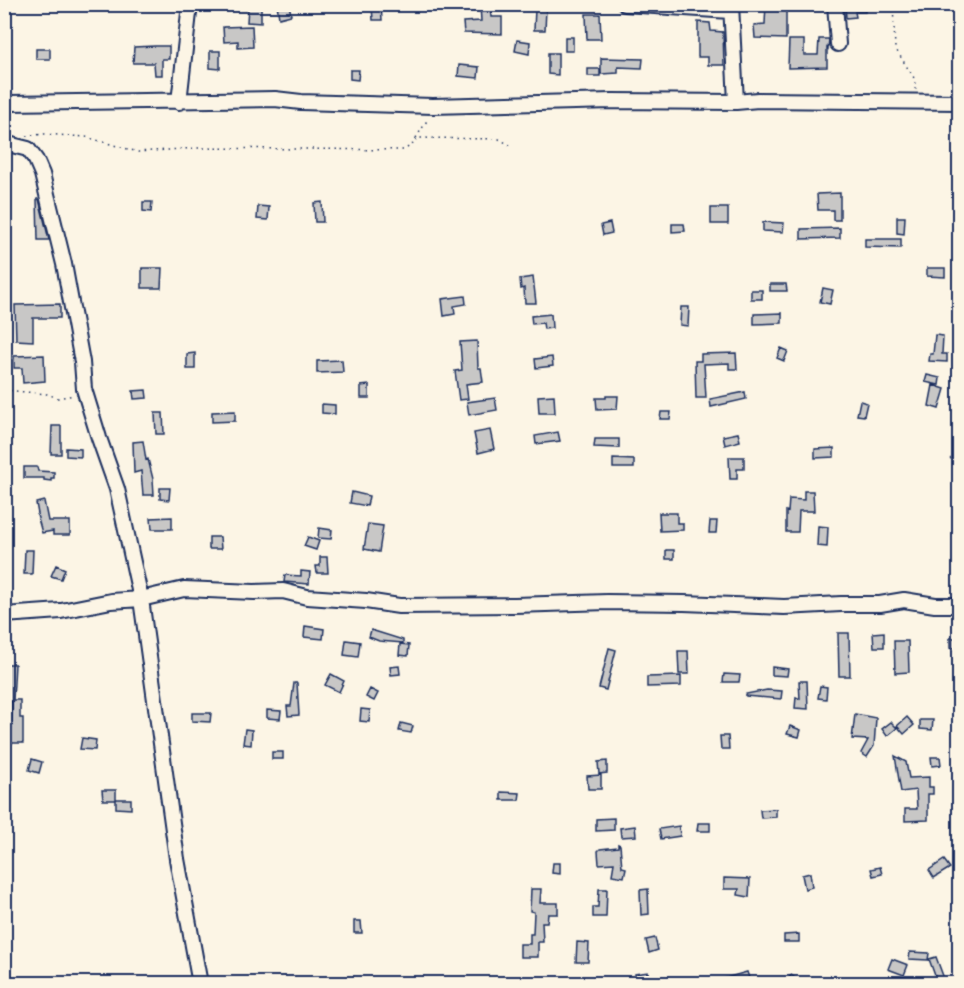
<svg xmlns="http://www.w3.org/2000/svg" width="964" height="988" viewBox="0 0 964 988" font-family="Dekko,sans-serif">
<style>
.building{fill:#c8c7c6;stroke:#1b2f5e;stroke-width:1.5}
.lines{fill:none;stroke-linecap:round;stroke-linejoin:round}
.minor-casing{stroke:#1b2f5e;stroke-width:18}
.path{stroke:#1b2f5e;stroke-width:1.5;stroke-dasharray:1.5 4.5;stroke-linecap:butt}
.minor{stroke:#fcf5e5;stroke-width:14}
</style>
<rect width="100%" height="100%" fill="#fcf5e5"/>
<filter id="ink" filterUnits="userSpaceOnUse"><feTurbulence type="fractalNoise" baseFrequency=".0167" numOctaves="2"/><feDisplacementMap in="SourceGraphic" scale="12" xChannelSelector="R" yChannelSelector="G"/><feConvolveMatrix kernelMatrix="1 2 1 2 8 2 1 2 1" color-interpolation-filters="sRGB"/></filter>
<g filter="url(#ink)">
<!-- building -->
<path class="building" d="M277,4h12l2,11 -12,3z
M766,4h20v35l-31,-1 -1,-13 11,-1z
M845,4h20v8h-10l1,5 -10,1z
M480,5h10l1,12h11v17l-38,-1 -1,-11 18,-1z
M372,6h9l1,14h-9z
M248,7h13v16l-14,-1z
M535,9h11l-1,21h-11z
M586,14h14l1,25h-14z
M698,22l12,1 1,8 12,1 1,33h-16v-8h-10z
M252,26l1,21 -15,1v-7l-14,1 -1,-15z
M565,37h8v14h-8z
M819,39h10l-1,10 -1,-1v19l-39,1 1,-28h15v15h14z
M517,40l13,2 -1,12 -14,-3z
M155,46h14v13h-7v16h-7l-1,-12h-21l1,-16z
M36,49h14v10h-14z
M210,51h10v18l-10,-1z
M548,53h10v22l-10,-1z
M601,58l42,1 -1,9 -24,-1v6l-17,1z
M459,65l20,2 -1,11 -20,-2z
M588,69h12v7h-12z
M350,70h9l-1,10 -8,-1z
M840,193v27h-7v-10h-15l-1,-16z
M37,199h2l10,41h-11z
M143,202h9l-1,10 -8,-1z
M322,202l1,20h-8l-1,-19z
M258,206l11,1 -1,13 -11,-1z
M711,208h17v16h-17z
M897,217h8l-1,17 -7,-1z
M763,222l21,1 -1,9 -20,-1z
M610,223l2,10 -9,2 -2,-10z
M672,224h12l1,7 -13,1z
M840,228v10l-39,1v-10z
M865,239h36v9l-36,-1z
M142,268h20l-1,20h-19z
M927,268h18v9l-18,-1z
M533,277l3,26h-11l-1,-15 -3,1 -1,-10z
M770,284h16l1,7h-17z
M823,288l10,2 -3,14 -10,-2z
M751,290h11v9h-11z
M465,296l1,8 -12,2 1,8 -11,2 -2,-17z
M60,304v14h-27v23l-17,-1 -1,-35z
M681,307h8l-1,19 -8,-1z
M782,313v10l-28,1v-10z
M551,314l1,14 -8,1 -1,-6 -11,1 -1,-8z
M935,335l8,1 -1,18h5v8l-18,-1 1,-7h3z
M477,341l1,27h3l2,14 -17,2 2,15 -9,1 -4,-29 7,-1 -2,-28z
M781,348l7,3 -4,10 -7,-3z
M195,353v16h-8v-15z
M736,353l1,16h-8v-6l-25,1 2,34h-10l-1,-37h6v-7z
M44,355l1,26 -22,2 -1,-15h-8v-12z
M552,357l1,9 -17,2 -1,-9z
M342,360l1,12 -26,1v-12z
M927,375l13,3 -1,7 -14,-3z
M369,385v13h-8v-12z
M933,385l12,4 -6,20 -10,-3z
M146,390l1,8 -13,1 -1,-8z
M745,392l1,7 -35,8 -1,-8z
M554,395l1,18h-16l-1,-17z
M606,396h12l-1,13 -20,1 -1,-12h10z
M495,398l2,12 -28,5 -2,-13z
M860,401l7,2 -3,13 -7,-1z
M322,404l13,1v9l-13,-1z
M235,411v10l-23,1v-10z
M661,412h10l-1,7h-10z
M155,413h8l1,21h-8z
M52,426h9v28h-10z
M490,430l4,19 -16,4 -4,-20z
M558,432l2,9 -24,3 -1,-8z
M738,433l2,8 -15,4 -2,-9z
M595,439h24v9l-25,-1z
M143,441l3,19 2,-1 5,20 1,16h-11l-2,-24 -7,2 -1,-31z
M66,448l15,1v8l-15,-1z
M834,448v9l-19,1v-9z
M729,457h15v12h-7v10h-7z
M613,459l21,1v8h-21z
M24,467h13l1,4 16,1v6h-3v3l-7,-1v-2h-20z
M160,488h10l-1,12 -9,-1z
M804,491h9l1,20h-15l-1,21h-12v-21l2,1 1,-13 15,1z
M352,492l17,4 -2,10 -17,-3z
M44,501l4,20h22v14h-17v-4l-11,2 -5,-18 1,-1 -2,-11z
M659,513h18v10h6v7l-23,1z
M172,517v12h-20l-1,-11z
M710,521h7l-1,12h-7z
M368,524l15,2 -4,26 -15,-3z
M818,526l10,1 -1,20 -10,-1z
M319,528l13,2 -1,9 -13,-1z
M209,537h11l1,12h-12z
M308,537l11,4 -3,9 -12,-4z
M25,550h8l-1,24h-8z
M666,550h8v9h-8z
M320,557h7l1,16h-11l-1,-7h4z
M56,565l9,4 -4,10 -10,-3z
M301,571l9,1 -1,12 -25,-2 1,-7 16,1z
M305,626l19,3 -1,10 -19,-2z
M371,630l32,10v3l-24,-2 -10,-4z
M884,632v15h-10l-1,-14z
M838,633h11l1,43h-11z
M950,638h10v10h-10z
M346,640l14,2 -2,15 -14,-2z
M894,641h14l1,31 -14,1z
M400,644l9,1 -1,11 -9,-1z
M609,648l7,2 -10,40 -7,-2z
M678,651h10l1,23h-10z
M4,664h11l-2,36h7v18h3v25h-12l1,-41 -8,-1z
M399,666l1,8 -9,1 -1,-8z
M772,667l16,2 -1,7 -15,-1z
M331,674l13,7 -5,11 -14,-7z
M724,674l16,1 -1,7h-16z
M681,676v10l-34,1v-10z
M799,681h8l1,28 -13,-1 1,-11 4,2z
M294,683h3l2,32 -11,1 -1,-10h4z
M820,686l7,1 -1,12 -8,-1z
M370,689l8,4 -4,8 -8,-4z
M767,690l15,1 -1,8 -35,-3v-2z
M361,709l9,1 -1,12 -9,-1z
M267,710l14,1 -1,8 -13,-1z
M192,713h19l-1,9 -18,-1z
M855,714l21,4 -2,28 -7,11 -6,-4 7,-13 -16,-1z
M907,717l7,8 -10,9 -7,-8z
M920,720h13l-1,10 -12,-1z
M891,722l6,6 -10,8 -5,-7z
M401,723l12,3 -2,7 -12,-2z
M790,726l11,4 -2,7 -12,-3z
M245,729l7,1 -1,15 -8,-1z
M720,736h8l1,13h-8z
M82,738l14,2 -1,10 -15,-1z
M272,752h11v7h-11z
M895,756l11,6 3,16 20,-1v10h4v7h-5v26l-23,1v-12h12l-1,-19 -15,2z
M931,757h9l1,8 -9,1z
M32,759l10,3 -3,11 -10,-3z
M607,761v12l-8,1 -1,-12z
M601,775v14h-13l-1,-13z
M102,790h14v10h-13z
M501,792l19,1 -1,7h-18z
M116,799h15v10l-15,-1z
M776,809v8l-15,1 -1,-8z
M614,818v12l-18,1v-12z
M698,823h12v8h-13z
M635,826l1,10 -15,1 -1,-9z
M679,826l1,10 -19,3 -2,-10z
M618,844l2,1 2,22 4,1 -2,9 -12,-2 2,-12 -15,1 -1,-13 2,-2 18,-2z
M944,860l6,8 -16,10 -5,-8z
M553,863h7v11l-8,-1z
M880,867l2,7 -9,2 -2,-7z
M810,873l2,14 -7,2 -3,-14z
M724,878l26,1 -1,18 -11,-2 1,-6h-15z
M531,889h10l-1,14h18v11h-10l-1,8h-5l1,20h-5v15h-18v-13h10v-10h3l1,-22 -4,-1z
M599,889h8l-1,28h-13v-10h5z
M648,889l1,25 -8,1 -1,-25z
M354,921h7l1,12h-8z
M799,934v8h-15v-7z
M655,938l3,12 -9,3 -3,-13z
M577,942l12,1 -1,19h-12z
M910,952l19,1 -1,7 -19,-1z
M936,957l10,27h-8l-9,-25z
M892,959l16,6 -4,10 -16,-6z
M648,972l1,8 -13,2 -1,-8z
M747,972l4,12h-36v-3z
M791,975l13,9h-19z"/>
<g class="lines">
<!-- minor casing -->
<g class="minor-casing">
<path id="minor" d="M625,4l105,7
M731,4l5,98
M835,4l3,40
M179,102l11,-98
M4,105l5,-2 266,-4 26,3 132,4 179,-5 124,1 22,-2 202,2
M4,143l24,6 8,11 6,14 22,90 18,98 2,27 15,49 18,51 24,110 36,260 23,125
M4,615l57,-4 50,-10 30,-2 43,-10 70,3 29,-1 24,6 59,4 33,5 116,-1 92,-3 77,1 100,4 57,-3h39l24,-4 31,5h25"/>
</g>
<!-- path -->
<path class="path" d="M893,4l2,44 19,30 2,13
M26,136l18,-2 42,3 52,15 59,-4 207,2 9,-6 4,-6 82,1 11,6
M416,138l12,-19
M4,390l43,4 11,4 16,-3
M950,459l10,-6"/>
<!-- minor -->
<use href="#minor" class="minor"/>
</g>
</g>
<!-- margin -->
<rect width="964" height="988" fill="none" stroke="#fcf5e5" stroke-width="24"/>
<rect x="12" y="12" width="940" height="964" fill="none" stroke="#1b2f5e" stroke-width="2" filter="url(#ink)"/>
</svg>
